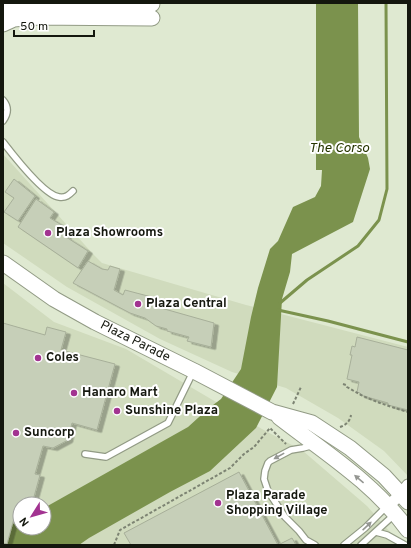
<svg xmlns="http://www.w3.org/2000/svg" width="411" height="548" viewBox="0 0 411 548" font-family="Overpass,sans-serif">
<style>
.built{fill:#d0dbbd;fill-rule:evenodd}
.water{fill:#7b924d}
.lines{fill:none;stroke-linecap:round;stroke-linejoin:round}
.stream{stroke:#7b924d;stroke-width:3}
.building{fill:#c6cfb8;stroke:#a7af99;filter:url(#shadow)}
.lane-casing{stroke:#929b85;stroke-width:8}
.street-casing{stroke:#929b85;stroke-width:13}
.secondary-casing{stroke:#929b85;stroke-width:17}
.path{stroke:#7d8473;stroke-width:2;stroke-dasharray:3 2;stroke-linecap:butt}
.lane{stroke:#fff;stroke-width:5.5}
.street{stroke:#fff;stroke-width:11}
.secondary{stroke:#fff;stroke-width:15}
.oneway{fill:#959793}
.poi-dot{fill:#a23391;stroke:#fff;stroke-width:1.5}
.labels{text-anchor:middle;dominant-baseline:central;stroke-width:4;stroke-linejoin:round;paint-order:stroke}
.poi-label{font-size:13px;font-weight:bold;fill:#14170e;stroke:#fff;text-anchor:start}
.street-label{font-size:13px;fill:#14170e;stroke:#fff}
.water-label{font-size:14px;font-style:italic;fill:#263500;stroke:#fff}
</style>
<defs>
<filter id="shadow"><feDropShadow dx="4.5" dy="2.5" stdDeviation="0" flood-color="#0004"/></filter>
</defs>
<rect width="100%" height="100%" fill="#dfe9d1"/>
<!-- built -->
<path class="built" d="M3,154l90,100 9,9 144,42 162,42v129l-24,-25 -46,-33 -52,-30 -54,-16 -72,-33 -93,-52 -64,-44z
M3,283l51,39 72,27 136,80 41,22 64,55 30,34 3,5h-397zM20,504h24v24h-24z"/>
<!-- water -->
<path class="water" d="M316,3h42l1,134 9,21 2,11 -17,53 -61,32 -2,18 -8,27 -5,88 -21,41 -46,43 -40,21 -81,46 -10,7h-76v-17l17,-7v7h24v-20l144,-81 21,-19 12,-9 20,-30 10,-52 7,-29 12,-39 8,-8 15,-34 22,-10 6,-11 1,-16h-6z"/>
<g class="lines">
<!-- stream -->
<path class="stream" d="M280,303l27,-23 51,-34 21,-26 8,-31 -1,-186
M278,310l50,11 80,21"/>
</g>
<!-- building -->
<path class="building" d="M14,179l21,17 -17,25 -14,-9 10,-14 -9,-6z
M36,199l18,13 -4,6 20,12 -4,7 22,14 -10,17 -60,-41z
M88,261l14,8 6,1 2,-4 10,3 -6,21 9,5 2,-5 38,10 -2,8 53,15 -3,24 -24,-6 2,-4 -22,-6v-2l-11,-3 -11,-8 -15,-5 -57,-30z
M3,323l42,12 2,-8 19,5 -5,18 54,14 -18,66 -25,-7 -4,17 -15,8 -10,-2 -8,28 5,1 -8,29h-12v8l-4,-1 -9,33 -4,-1z
M357,337l51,13v60l-20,-5v-2l-28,-8v-2l-3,-1 2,-10 -12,-3 5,-24h-2l2,-9 3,1z
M239,472l39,73 14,-7 4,7h-165l-7,-12z"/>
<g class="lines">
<!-- lane casing -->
<g class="lane-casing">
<path id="lane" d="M3,100c6,7 5,14 0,21
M3,142c10,13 41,53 56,55 7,1 10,-2 14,-6
M314,445l-11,3 -12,2 -21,11 -2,2 -3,8 -1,8 4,12 17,26 14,14 7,9 9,5
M85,454l21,3 62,-34 25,-51
M376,532l11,3 18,10
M344,545l21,-17 22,-22
M361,545l34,-31"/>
</g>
<!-- street casing -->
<g class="street-casing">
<path id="street" d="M388,506l13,-12 7,-9"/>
</g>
<!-- secondary casing -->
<g class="secondary-casing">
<g id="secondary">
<path d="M3,12l9,-4 8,-2 132,-2"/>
<path d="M3,24l11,-5 19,-2 119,1"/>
<path id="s1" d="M3,263l51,36 41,23 99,49 78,41 40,11 38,25 34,28 24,26"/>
<path d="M279,417c45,35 95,66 129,113"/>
</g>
</g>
<!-- path -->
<path class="path" d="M343,384l3,1 1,2c21,13 38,18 61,25
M293,404l8,-17
M340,427c6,-2 10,-6 11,-12
M114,545l6,-15 110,-62 14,-14 10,-7 16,-19 16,16"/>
<!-- lane -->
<use href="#lane" class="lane"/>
<!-- street -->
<use href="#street" class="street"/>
<!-- secondary -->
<use href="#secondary" class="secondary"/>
</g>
<!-- one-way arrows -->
<defs><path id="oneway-solid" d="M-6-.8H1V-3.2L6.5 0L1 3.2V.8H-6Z"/></defs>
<g class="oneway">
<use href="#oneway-solid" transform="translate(279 456) rotate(151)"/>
<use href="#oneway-solid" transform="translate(359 479) rotate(-140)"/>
<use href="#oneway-solid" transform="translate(367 526) rotate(-43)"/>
</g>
<!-- markers -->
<g class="poi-dot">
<circle cx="48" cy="233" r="4"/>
<circle cx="138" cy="304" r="4"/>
<circle cx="38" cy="358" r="4"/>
<circle cx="74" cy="393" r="4"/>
<circle cx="117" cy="411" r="4"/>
<circle cx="16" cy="433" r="4"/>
<circle cx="218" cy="503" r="4"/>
</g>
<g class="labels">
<!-- poi labels -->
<g class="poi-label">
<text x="56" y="233">Plaza Showrooms</text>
<text x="146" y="304">Plaza Central</text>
<text x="46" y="358">Coles</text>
<text x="82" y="393">Hanaro Mart</text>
<text x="125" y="411">Sunshine Plaza</text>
<text x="24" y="433">Suncorp</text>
<text x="226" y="496">Plaza Parade<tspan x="226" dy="15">Shopping Village</tspan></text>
</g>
<!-- street labels -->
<g class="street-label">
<text stroke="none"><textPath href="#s1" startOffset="154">Plaza Parade</textPath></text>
</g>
<!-- water labels -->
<g class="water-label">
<text x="339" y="148">The Corso</text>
</g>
</g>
<!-- border -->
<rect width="411" height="548" fill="none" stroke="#14170e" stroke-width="8"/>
<!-- north arrow -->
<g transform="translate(32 516) rotate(233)"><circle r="19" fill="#ffffff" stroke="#a1a29f"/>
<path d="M0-3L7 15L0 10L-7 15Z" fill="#a23391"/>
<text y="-6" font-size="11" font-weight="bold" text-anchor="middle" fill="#14170e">N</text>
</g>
<!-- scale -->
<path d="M14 30v6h80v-6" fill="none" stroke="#14170e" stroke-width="2"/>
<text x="20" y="30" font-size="12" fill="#14170e" stroke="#ffffff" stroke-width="3" paint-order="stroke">50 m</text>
</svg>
